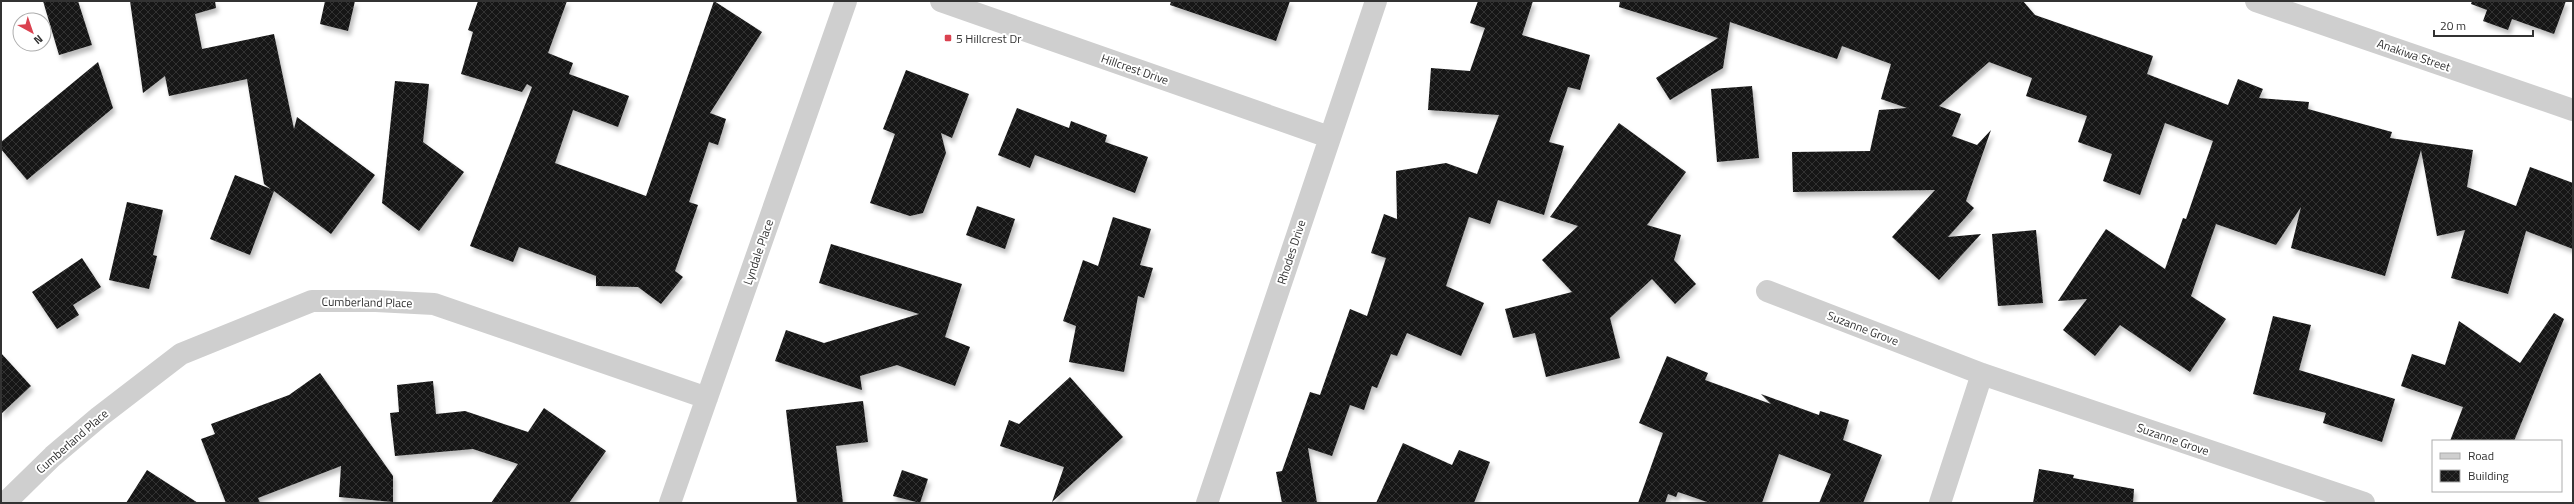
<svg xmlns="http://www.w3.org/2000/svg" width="2574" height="504" viewBox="0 0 2574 504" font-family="'Titillium Web',sans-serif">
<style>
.building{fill:url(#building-cross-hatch);filter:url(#shadow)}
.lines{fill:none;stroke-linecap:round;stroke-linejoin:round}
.street{stroke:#cfcfcf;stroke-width:22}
.poi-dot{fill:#da4250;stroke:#fff;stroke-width:1.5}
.labels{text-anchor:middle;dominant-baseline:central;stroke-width:4;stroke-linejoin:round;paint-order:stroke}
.poi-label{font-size:12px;fill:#323232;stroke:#fff;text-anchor:start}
.street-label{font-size:12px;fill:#323232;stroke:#fff}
</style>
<defs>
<pattern id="building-cross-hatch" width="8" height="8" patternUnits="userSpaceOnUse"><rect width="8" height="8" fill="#191919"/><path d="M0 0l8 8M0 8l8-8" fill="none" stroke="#323232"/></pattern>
<filter id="shadow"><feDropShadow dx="2.5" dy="4.5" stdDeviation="2" flood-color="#0004"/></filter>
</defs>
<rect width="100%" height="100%" fill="#fff"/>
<!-- building -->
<path class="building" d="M43,1h35l14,44 -33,10z
M130,1h85l1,7 -21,6 7,35 72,-15 20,95 3,-12 78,58 -44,59 -57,-43 -24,64 -40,-16 25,-64 36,14 -7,-5 -17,-105 -78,17 -4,-20 -22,17z
M325,1h30l-7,30 -28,-7z
M478,1h89l-19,52 25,10 -4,11 60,22 -11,31 -45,-17 -18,53 91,33 68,-195 48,31 -52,81 16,6 -8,26 -9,-3 -20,60 9,3 -23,66 8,6 -22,27 -23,-17 -42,-1v-10l-77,-29 -6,15 -43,-16 62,-159 -5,-3 -5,8 -61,-18 12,-42 -5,-2z
M1171,1h119l-14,40 -106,-36z
M1478,1h55l-11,34 68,20 -10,35 -12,-3 -19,55 15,4 -20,69 -46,-15 -8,24 -21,-7 -23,69 38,17 -23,53 -54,-23 -10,23 -6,-2 -14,34 -5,-2 -8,24 -14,-5 -18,51 -24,-8 9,55h-35l-6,-31 6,-1 28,-79 10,3 30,-86 17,7 19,-58 -15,-5 13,-39 13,5 -1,-48 50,-8 31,11 22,-59 -71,-5 3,-42 39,3 15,-43 -15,-5z
M1620,1h403l12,14 118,41 -6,18 81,31 10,-26 25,10 -4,9 50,4 -1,7 84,23 -2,6 83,12 -6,37 49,19 14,-39 43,16v66l-47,-18 -18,63 -57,-16 14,-48 -28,6 -16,-86 -36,126 -94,-28 10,-41 -25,38 -60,-21 -25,72 35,23 -36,53 -70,-47 -25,31 -32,-26 24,-31 -29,2 48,-72 59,40 18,-51 3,1 27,-78 -48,-18 -25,72 -37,-14 9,-27 -34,-12 9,-26 -61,-20 6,-18 -43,-16 -50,44 22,8 -9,22 25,9 14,-15 -25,71 8,7 -26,29 33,-3 -42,46 -47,-43 43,-47 -142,2 -1,-40 78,-1 9,-41 28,-2 -26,-9 10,-35 -49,-18 -5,13 -107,-37 -7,46 -53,32 -14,-22 62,-40 -99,-31z
M2472,1h94l-12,33 -42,-15 -4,11 -25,-9 4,-11 -16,-6z
M98,62l15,46 -86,72 -26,-31v-7z
M906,70l63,24 -17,44 -11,-5 5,20 -23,60 -13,3 -40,-13 25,-69 -12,-5z
M395,81l34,3 -6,58 41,30 -45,59 -37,-28z
M1752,86l7,72 -42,4 -6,-73z
M1017,108l52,20 2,-7 36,14 -2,7 43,15 -13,36 -100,-38 -5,13 -32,-13z
M1619,123l67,49 -39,53 34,10 -7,25 22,24 -21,20 -23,-25 -42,39 10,40 -74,19 -11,-44 -22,5 -8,-29 67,-17 -30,-32 36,-34 -28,-9z
M127,202l36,8 -10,45 4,1 -8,33 -40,-9z
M977,206l38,13 -10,30 -39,-14z
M1113,217l38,12 -11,36 13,3 -9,30 -6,-2 -14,76 -55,-10 7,-36 -13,-5 20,-61 15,6z
M2036,230l7,73 -45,3 -6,-72z
M831,244l131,40 -17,53 25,10 -15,39 -58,-21 -37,11 2,14 -87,-29 11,-31 38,13 95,-29 -100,-31z
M82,258l19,29 -28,18 6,10 -22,14 -25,-37z
M2554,313l10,6 -50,122h-64l13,-34 -62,-21 11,-32 33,11 14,-44 61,42z
M2273,316l38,9 -12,45 96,29 -13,43 -59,-19 3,-10 -73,-19z
M1,353l30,33 -30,28z
M1667,356l41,17 -3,7 66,24 -10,-10 58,21 1,-4 29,9 -6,20 39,15 -19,48h-44l12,-29 -52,-20 -17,49h-52l-32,-11 -2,5 -8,-3 -3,9h-27l25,-70 -24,-10z
M320,373l73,103v26l-54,-5 2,-31 -83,32 2,5h-34l-25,-64 14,-5 -4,-10 78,-29z
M1070,377l53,60 -71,65 12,-35 -64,-21 9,-26 10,4z
M433,381l3,33 29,-3 63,21 16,-24 62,43 -37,52h-78l27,-39 -45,-15 -78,7 -5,-43 9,-1 -2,-27z
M863,401l5,41 -32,4 7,57h-46l-11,-93z
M1403,443l49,22 7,-15 31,12 -16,41h-98z
M2039,469l35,6 -1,3 61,11 -1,14h-100z
M147,470l51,33h-72z
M902,470l26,9 -8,24 -27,-7z"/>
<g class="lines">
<!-- street -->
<path class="street" d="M941,1l388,136
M2256,1l317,109
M1767,291l215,83 382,129
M5,503l48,-47 46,-39 82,-63 131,-53h64l58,3 273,94
M670,503l176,-502
M1207,503l169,-502
M1940,503l42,-129"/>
</g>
<!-- markers -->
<rect class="poi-dot" x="944" y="34" width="8" height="8" rx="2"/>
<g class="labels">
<!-- poi labels -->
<g class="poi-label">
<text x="956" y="38">5 Hillcrest Dr</text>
</g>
<!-- street labels -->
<g class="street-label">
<text transform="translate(2414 55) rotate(19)">Anakiwa Street</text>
<text transform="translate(1135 69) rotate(19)">Hillcrest Drive</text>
<text transform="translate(758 252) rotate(-71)">Lyndale Place</text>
<text transform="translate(1291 252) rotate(-72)">Rhodes Drive</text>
<text transform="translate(367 302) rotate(1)">Cumberland Place</text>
<text transform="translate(1863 328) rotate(21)">Suzanne Grove</text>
<text transform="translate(2173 439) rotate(19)">Suzanne Grove</text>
<text transform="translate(72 441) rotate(-41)">Cumberland Place</text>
</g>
</g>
<!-- border -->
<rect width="2574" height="504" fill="none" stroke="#323232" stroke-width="4"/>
<!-- legend -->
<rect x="2432" y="440" width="130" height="52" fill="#ffffff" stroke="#adadad"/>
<rect x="2440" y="453" width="20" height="6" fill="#cfcfcf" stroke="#adadad"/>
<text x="2468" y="460" font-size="12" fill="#323232">Road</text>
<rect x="2440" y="470" width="20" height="12" fill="url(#building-cross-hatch)" stroke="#adadad"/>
<text x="2468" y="480" font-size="12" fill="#323232">Building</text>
<!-- north arrow -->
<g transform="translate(32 32) rotate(140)"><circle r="19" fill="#ffffff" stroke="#adadad"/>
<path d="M0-3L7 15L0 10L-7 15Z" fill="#da4250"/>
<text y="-6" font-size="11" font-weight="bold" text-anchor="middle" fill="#323232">N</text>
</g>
<!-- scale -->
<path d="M2434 30v6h99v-6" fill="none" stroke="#323232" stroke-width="2"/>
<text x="2440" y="30" font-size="12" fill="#323232" stroke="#ffffff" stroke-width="3" paint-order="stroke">20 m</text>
</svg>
